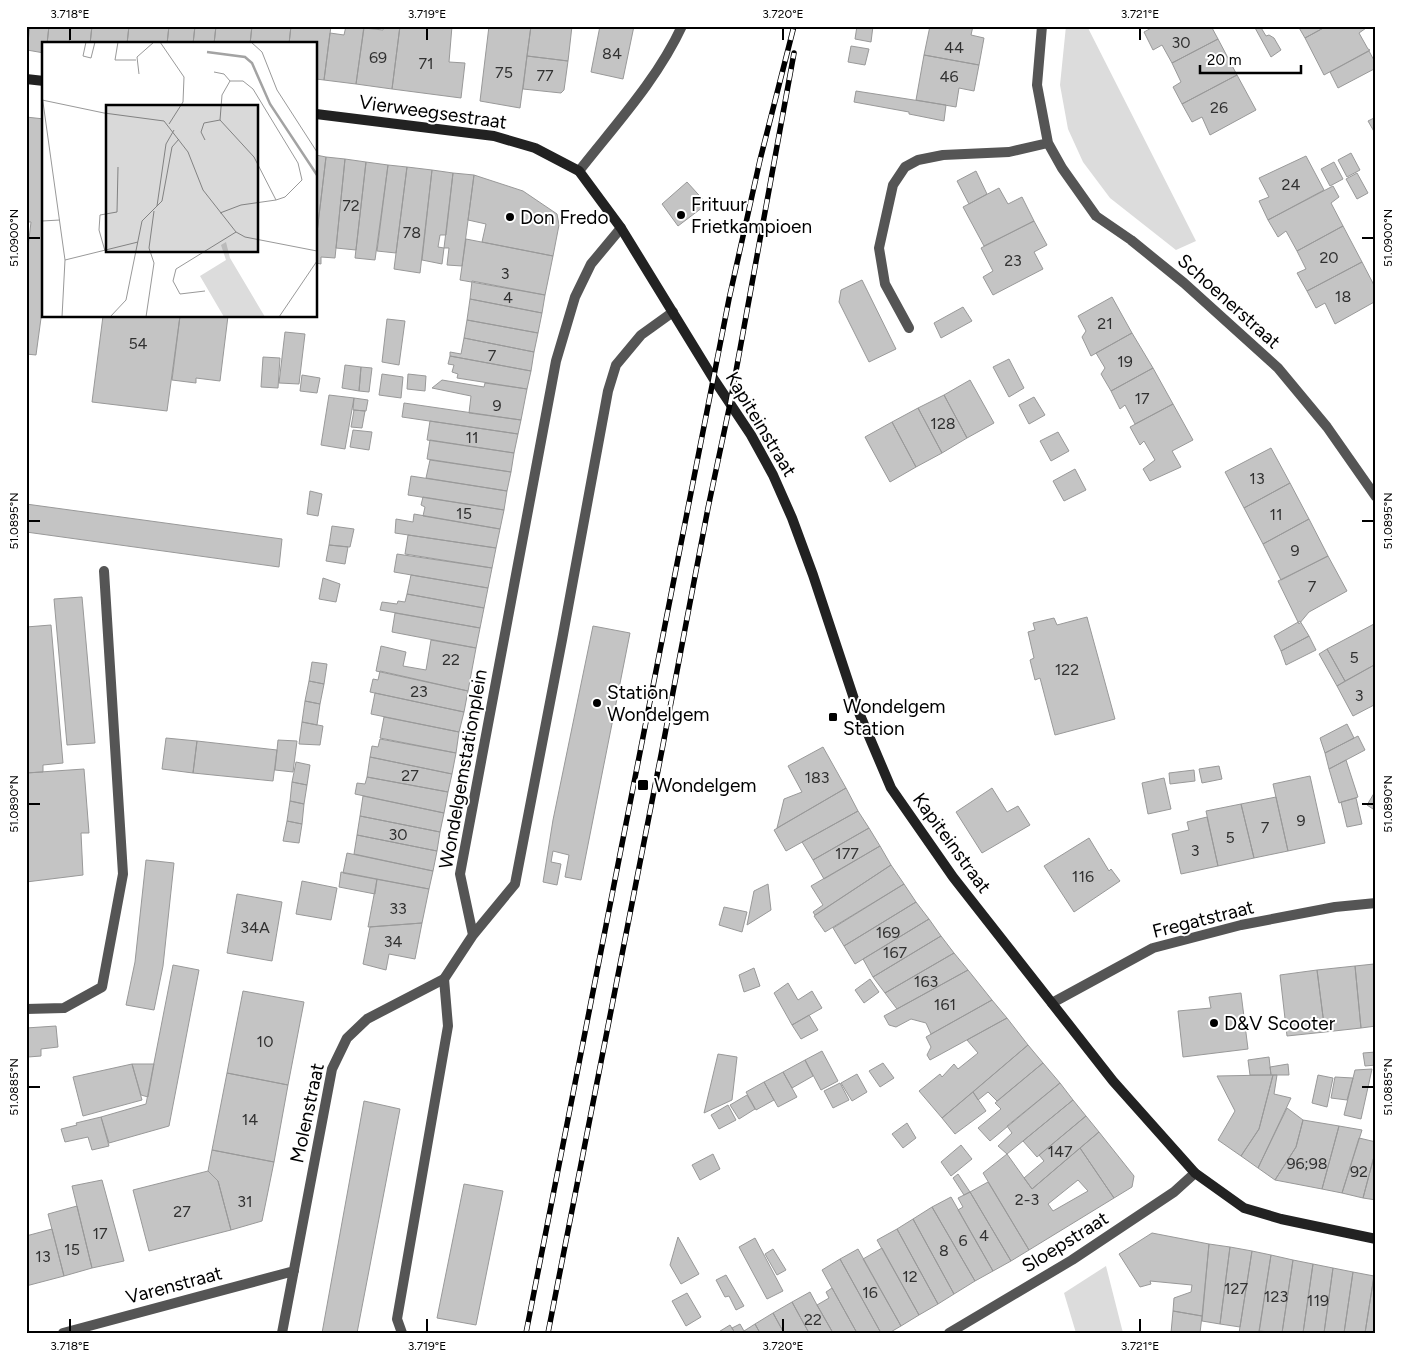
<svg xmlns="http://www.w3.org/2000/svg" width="1402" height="1359" viewBox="0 0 1402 1359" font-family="Figtree,sans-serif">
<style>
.green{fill:#dcdcdc}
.building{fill:#c4c4c4;stroke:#999;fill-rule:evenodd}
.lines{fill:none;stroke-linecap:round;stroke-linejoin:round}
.lane{stroke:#555;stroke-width:10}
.street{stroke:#555;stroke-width:10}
.secondary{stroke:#222;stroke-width:10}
.rail-casing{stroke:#000;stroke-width:5.5}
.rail{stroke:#fff;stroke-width:4;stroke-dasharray:11;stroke-linecap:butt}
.ticks{fill:none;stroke:#000;stroke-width:2}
.poi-dot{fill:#000;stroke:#fff;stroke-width:2}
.labels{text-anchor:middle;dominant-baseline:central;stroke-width:4;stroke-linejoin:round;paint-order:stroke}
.number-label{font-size:16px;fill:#313131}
.street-label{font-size:19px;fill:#000;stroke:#fff}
.poi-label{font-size:19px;fill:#000;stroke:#fff;text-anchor:start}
.inset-river{fill:none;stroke:#a3a3a3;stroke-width:2.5}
.inset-road{fill:none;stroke:#999;stroke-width:1}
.view{fill:#000;fill-opacity:0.15;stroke:#000;stroke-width:2.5}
.inset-edge{fill:none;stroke:#000;stroke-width:2.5}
.neatline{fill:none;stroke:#000;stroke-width:2}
.ticks-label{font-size:12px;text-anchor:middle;fill:#000}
</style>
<rect width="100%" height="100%" fill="#fff"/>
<!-- green -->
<path class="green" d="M1066,26h21l109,215 -20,9 -66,-52 -27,-36 -15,-33 -8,-44z
M1106,1266l17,67h-47l-12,-40z"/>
<!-- building -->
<path class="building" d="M30,26h19l-2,18h-3v9l-17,-3z
M49,26h22l-2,18h-22z
M71,26h21l-2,18h-21z
M92,26h37l-2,18h-37z
M129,26h40l-2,18h-40z
M169,26h26l-2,18h-26z
M195,26h21l-2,18h-21z
M216,26h36l-2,18h-36z
M252,26h39l-2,18h-39z
M291,26h40l-7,54 -8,-1v-35h-27z
M346,26h18l-8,58 -32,-4 6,-47 14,2z
M384,26h16l-8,63 -36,-5 8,-56 19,2z
M400,26h52l-3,36 16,1 -4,35 -69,-9z
M489,26h42l-11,82 -40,-7z
M531,26h41l-4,35 -41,-5z
M600,26h34l-11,53 -32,-7z
M857,26h16l-2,16 -16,-3z
M930,26h43l-2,9 13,3 -5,27 -55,-10z
M1155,26h56l7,13 -46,24 -10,-18 -9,5 -9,-18z
M1254,26h6l6,10 3,-1 5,3 7,12 -10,7z
M1298,26h29l-22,12z
M1327,26h42l-10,7 9,16 2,1 -46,25 -19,-37z
M1218,39l19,36 -55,29 -9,-17 8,-5 -9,-19z
M851,46l18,3 -4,16 -17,-3z
M1369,51l7,13v4l-38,20 -8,-16z
M924,55l55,10 -5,26 -15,-3 -3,19 -40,-7z
M527,56l41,5 -4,29 -3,3 -38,-4z
M1237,75l19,35 -46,25 -8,-18 -10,5 -10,-18z
M856,91l90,14 -2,16 -35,-7v-2l-55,-10z
M26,117l18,2v177l-8,59 -10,-1v-90l5,-42h-5z
M1376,117v18l-8,-14z
M1351,153l9,17 -13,7 -9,-17z
M316,155l10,2 -10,84z
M1306,156l18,34 -56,30 -9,-19 10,-4 -10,-19z
M326,157l19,2 -10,99 -14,-1v7l-5,-1v-22z
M345,159l21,3 -10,88 -20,-2z
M366,162l22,3 -13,95 -20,-2z
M1334,162l9,17 -13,7 -9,-17z
M388,165l19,2 -11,86 -19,-2z
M407,167l25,3 -12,103 -26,-4z
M432,170l21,3 -7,62h-6l-2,12 6,1 -2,16 -20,-4z
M976,171l11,23 -18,10 -12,-23z
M453,173l21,2 -12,91 -15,-1 2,-17h-5z
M1357,173l11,20 -11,6 -11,-20z
M474,175l49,16 34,23 2,11 -6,31 -71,-14 4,-18 -18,-4z
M687,182l20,22 -29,22 -16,-22z
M1333,186l6,11 -8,6 12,23 -46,25 -11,-20 -8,6 -10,-17z
M999,188l9,16 14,-7 12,24 -50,25 -21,-39z
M1034,221l13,24 -13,7 9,17 -50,26 -10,-18 10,-6 -12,-23z
M1343,226l19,36 -55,29 -10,-18 9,-4 -9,-18z
M466,239l87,17 -8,39 -85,-15z
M1362,262l14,27v12l-41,23 -10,-21 -9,5 -9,-17z
M862,280l34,69 -27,13 -30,-60 2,-12z
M472,281l73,14 -3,18 -72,-14z
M1112,297l20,36 -41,23 -9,-19 4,-6 -8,-15z
M470,299l72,14 -4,20 -71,-13z
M963,307l9,14 -31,17 -7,-15z
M103,316h77l-13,95 -75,-9z
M180,316h48l-8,65 -24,-3v5l-24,-3z
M387,319l18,2 -6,44 -17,-3z
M467,320l71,13 -4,19 -70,-14z
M285,332l20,2 -6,50 -20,-1z
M1132,333l21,35 -42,23 -10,-17 4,-6 -9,-15z
M464,338l70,14 -3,19 -81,-15v-4l11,2z
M450,356l81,15 -4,18 -70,-11 1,-4 -6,-2 2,-7 -6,-1z
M263,357l17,1 -2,30 -17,-1z
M1009,359l15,29 -15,9 -16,-30z
M345,365l16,2 -2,24 -17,-3z
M361,367l11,1 -3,24 -10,-1z
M1153,368l20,36 -38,20 -10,-19 -5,4 -9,-18z
M382,374l21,3 -2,21 -22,-3z
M408,374l18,2 -1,15 -18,-2z
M302,375l18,3 -3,15 -17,-2z
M442,380l42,7 1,-4 42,6 -6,31 -52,-7 2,-17 -39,-8z
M970,380l24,43 -27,15 -23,-43z
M329,395l25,3 -9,51 -24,-4z
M944,395l23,43 -25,15 -24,-45z
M1034,397l11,18 -16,9 -10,-19z
M354,398l14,2 -2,11 -13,-1z
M404,403l117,17 -3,14 -116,-17z
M1173,404l20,36 -21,11 9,16 -31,14 -7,-12 12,-9 -11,-19 -4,4 -10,-18z
M918,408l24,45 -26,14 -24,-45z
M354,410l11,1 -3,17 -11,-1z
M430,421l88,13 -4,19 -87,-13z
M892,422l24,45 -26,15 -25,-45z
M353,430l19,2 -3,18 -19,-3z
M1058,432l11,19 -18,10 -11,-20z
M430,440l84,13 -3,19 -84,-13z
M1271,448l19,35 -46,25 -19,-36z
M430,460l81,12 -4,19 -81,-13z
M1075,469l11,21 -22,11 -11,-20z
M411,476l96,15 -3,19 -96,-15z
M1290,483l19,36 -46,25 -19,-36z
M310,491l12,3 -4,22 -11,-2z
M423,497l81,13 -4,19 -77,-13 2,-9 -4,-2z
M26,504l256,35 -3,28 -253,-35z
M414,514l86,15 -4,19 -101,-15 1,-14 17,3z
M1309,519l19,37 -47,24 -18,-36z
M332,526l22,3 -4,18 -21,-2z
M408,535l88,13 -4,20 -87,-14z
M329,545l19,2 -3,17 -19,-3z
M397,554l95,14 -4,20 -94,-16z
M1328,556l19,35 -38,21 -10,12 -21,-43z
M411,575l77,13 -4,20 -77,-14z
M323,578l17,6 -4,18 -17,-3z
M407,594l77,14 -4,20 -100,-18 2,-8 15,2 1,-3 7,1z
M82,597l13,146 -28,2 -13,-146z
M395,613l85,15 -4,20 -84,-16z
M1087,617l28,102 -60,16 -15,-57 -5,2 -5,-20 4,-2 -6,-26 7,-2 -2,-7 21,-5 3,7z
M1300,621l9,15 -28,15 -7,-15z
M1374,624l2,40 -31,17 -18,-32z
M51,625l12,138 -20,2v7l-17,1v-146z
M593,626l37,7 -49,247 -16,-3 4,-22 -16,-4 -2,11 10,2 -4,21 -14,-3 10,-62z
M1309,636l7,14 -30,15 -5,-14z
M431,640l45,8 -8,43 -92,-20 5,-25 25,6 -3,14 23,4z
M1327,649l18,32 -8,5 -18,-32z
M312,662l15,2 -3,20 -15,-3z
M1376,664v40l-23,12 -16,-30z
M380,671l88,20 -4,21 -94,-20 3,-13 5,1z
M309,681l15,3 -4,20 -15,-3z
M375,693l89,19 -5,20 -88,-18z
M305,701l15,3 -3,21 -15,-3z
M384,717l75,15 -3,21 -76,-15z
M302,722l21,4 -3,19 -21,-1z
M1347,724l7,14 -29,15 -5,-15z
M1358,736l7,14 -36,19 -4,-16z
M166,738l31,3 -4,32 -31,-4z
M380,739l76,14 -4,21 -82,-17 2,-11 6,1z
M278,740l19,1 -4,31 -18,-2z
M197,741l80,9 -4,31 -80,-8z
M823,747l23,41 -69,40 7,-29 18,-7 -14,-26z
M370,757l82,17 -4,18 -81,-15z
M1346,760l12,37 -19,6 -10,-34z
M296,762l14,3 -3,20 -15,-3z
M1219,766l3,13 -20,4 -3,-14z
M84,769l5,64h-8l2,42 -57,7v-109z
M1194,770l1,11 -25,3 -1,-11z
M1310,776l15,67 -37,8 -15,-67z
M367,777l81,15 -4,21 -89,-19 2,-11 8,1z
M1164,778l7,31 -23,5 -6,-31z
M292,782l15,3 -3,19 -14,-3z
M846,788l12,23 -72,40 -12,-21z
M992,788l15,24 11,-6 12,19 -48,28 -26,-41z
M1376,790v21l-9,-6z
M363,796l81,17 -4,19 -80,-16z
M1276,797l12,54 -34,7 -13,-54z
M1356,798l6,26 -15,3 -6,-25z
M290,801l14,3 -2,20 -15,-3z
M1241,804l13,54 -36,8 -12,-55z
M858,811l11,17 -56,32 -11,-18z
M360,816l80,16 -3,19 -80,-16z
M1207,817l11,49 -37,8 -9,-40 17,-4 -2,-8z
M287,821l15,3 -3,19 -16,-2z
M869,828l11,18 -56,33 -11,-19z
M357,835l80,16 -4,20 -79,-17z
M1089,838l20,33 2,-2 9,12 -46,31 -30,-46z
M880,846l11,19 -76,50 -2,-3 10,-7 -12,-19z
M347,853l86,18 -4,18 -86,-16z
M146,860l28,3 -11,103 -9,44 -28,-5 9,-43z
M891,865l13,19 -79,48 -11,-16z
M341,872l36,7 -2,15 -36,-7z
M377,879l52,10 -7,34 -54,4z
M302,881l35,7 -6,32 -35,-6z
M768,884l3,26 -24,15 7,-34z
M904,884l12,18 -72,44 -11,-18z
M237,894l45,8 -10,59 -45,-8z
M916,902l13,17 -74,45 -11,-18z
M724,907l23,5 -5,20 -23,-7z
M929,919l12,17 -68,41 -10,-18z
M422,923l-7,36 -26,-5 -3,16 -23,-6 7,-37z
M941,936l13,17 -69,40 -12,-16z
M954,953l14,17 -71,39 -12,-16z
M1374,964h2v62l-15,2 -6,-62z
M173,965l26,5 -30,156 -60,17 -8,-26 45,-13z
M1355,966l6,62 -36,4 -8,-62z
M754,968l6,18 -16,6 -5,-17z
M968,970l24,30 -61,34 -5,-11 -15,-4 -15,8 -7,-2 -5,-9z
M1317,970l8,62 -38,4 -7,-61z
M870,979l9,13 -15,11 -9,-13z
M788,983l10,17 14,-9 10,17 -30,17 -18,-32z
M243,991l61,11 -16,83 -61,-12z
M1241,993l7,56 -65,8 -5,-46 33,-3 -2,-11z
M992,1000l15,18 -77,42 -3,-5 4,-8 -5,-10z
M809,1015l9,15 -17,9 -9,-14z
M1007,1018l21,27 -86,73 -23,-27 21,-17 2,3 12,-13 4,5 20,-16 -11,-13z
M56,1026l2,21 -17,2v7l-13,1 -2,-6v-23z
M1028,1045l15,18 -46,38 -9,-9 -10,8 -5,-8z
M822,1051l16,30 -17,9 -16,-30z
M1376,1052v13l-11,1 -2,-13z
M718,1054l19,3 -5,43 -28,13z
M1269,1057l2,18h-21l-2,-15z
M805,1060l8,16 -21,12 -9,-16z
M883,1063l11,15 -14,9 -11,-16z
M1043,1063l17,20 -70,58 -12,-13 23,-19 -6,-6z
M132,1064h22l-6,33 -7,-2z
M132,1064l10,36 -59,16 -10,-39z
M1288,1064l1,11h-18l-1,-8z
M1372,1069l-11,50 -17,-4 11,-45z
M783,1072l14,25 -19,10 -14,-25z
M227,1073l61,12 -14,77 -62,-12z
M857,1074l10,18 -15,9 -11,-18z
M1271,1075h2l-14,54 -18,27 -23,-16 17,-29 -18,-35z
M1273,1075h4l-3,19 17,4 -33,70 -17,-12 18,-27z
M1318,1075l15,3 -6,29 -15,-4z
M1335,1077l18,1 -6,22 -16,-2z
M764,1082l10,18 -18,10 -10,-18z
M840,1083l9,17 -16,8 -9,-17z
M1060,1083l13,17 -66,54 -9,-8 14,-13 -5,-7z
M973,1092l13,19 -31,23 -13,-16z
M747,1095l8,14 -16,10 -9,-14z
M1073,1100l13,16 -49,41 -14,-16z
M364,1101l36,8 -43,224h-35z
M728,1105l8,15 -17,9 -8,-14z
M1287,1108l16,12 -7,27 -21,33 -17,-12z
M1086,1116l13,16 -67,57 -8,-11 20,-17 -5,-6z
M101,1117l8,29 -17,4 -4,-13 -23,5 -4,-13 16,-4 -1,-2z
M1303,1120l36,6 -17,63 -47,-9 21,-33z
M907,1123l9,15 -13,10 -11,-14z
M1339,1126l23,4 -20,63 -20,-4z
M1099,1132l35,44 -2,11 -18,11 -34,-50z
M1359,1138l17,4v7l-13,49 -21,-5z
M961,1145l11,14 -21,17 -10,-14z
M1080,1148l34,50 -85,52 -46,-77 24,-19 25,35zM1078,1180l10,11 -35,20 -5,-7z
M1376,1149v51l-13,-2z
M212,1150l62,12 -12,59 -31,9 -13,-49 -10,-10z
M713,1154l7,15 -20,11 -8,-15z
M208,1171l10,10 13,49 -82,21 -16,-61z
M958,1174l12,18 -6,3 -11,-17z
M102,1180l22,81 -32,7 -20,-82z
M988,1182l41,68 -18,11 -41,-69z
M464,1184l39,7 -27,134 -39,-7z
M970,1192l41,69 -18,10 -35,-61 5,-3 -5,-9z
M951,1197l42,74 -18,10 -43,-74z
M77,1206l15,62 -28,8 -16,-62z
M932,1207l43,74 -21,13 -41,-75z
M913,1219l41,75 -16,10 -41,-75z
M52,1229l12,47 -38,10v-50z
M897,1229l41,75 -19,11 -42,-75z
M1152,1233l57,11 -7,72 -29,-5 1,-13 17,-6 1,-7 -42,-4 1,3 -11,3 -21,-33z
M678,1237l21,37 -18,10 -11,-19z
M755,1238l28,53 -16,8 -28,-52z
M1209,1244l21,3 -10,77 -18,-3z
M1230,1247l22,4 -12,76 -20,-3z
M882,1248l37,67 -18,11 -38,-67z
M773,1249l13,21 -9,5 -12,-21z
M858,1249l43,77 -12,7h-8l-41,-74z
M1252,1251l19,4 -12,78h-20z
M1271,1255l22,5 -11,73 -23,-2z
M840,1259l41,74h-24l-35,-63z
M1293,1260l20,4 -10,69h-21z
M1313,1264l20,4 -9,65h-21z
M1333,1268l20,4 -9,61h-20z
M1353,1272l21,4 -9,57h-21z
M726,1275l18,31 -8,4 -7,-14 -4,1 -9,-17z
M1374,1276h2v57h-11z
M832,1288l25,45h-24l-16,-28 12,-7 -3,-6z
M810,1292l7,13 16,28h-24l-17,-31z
M687,1293l14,24 -15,9 -14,-25z
M792,1302l17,31h-25l-11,-20z
M1173,1311l29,5 -2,17h-29z
M773,1313l11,20h-24l-5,-9z
M740,1324l4,7 11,-7 5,9h-25l-3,-5z
M730,1325l5,8h-18z"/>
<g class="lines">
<!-- lane -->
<path class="lane" d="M26,1009l38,-1 38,-21 21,-113 -19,-303
M402,1333l-5,-14 51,-293 -4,-47"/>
<!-- street -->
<path class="street" d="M1042,26l-5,59 11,58 14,25 34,48 35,24 53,43 94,85 49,59 49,70
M579,171c36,-46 78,-91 103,-145
M909,328l-24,-44 -6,-36 14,-63 12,-18 13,-7 25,-5 66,-3 39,-9
M473,935l-13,-61 96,-513 19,-64 16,-33 30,-36
M1052,1003l101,-55 88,-23 94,-18 41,-4
M63,1333l231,-62
M282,1333l50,-264 15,-31 20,-19 77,-40 29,-44 42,-51 47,-244 46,-249 8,-26 25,-30 32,-23
M949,1333l123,-73 102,-68 21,-19"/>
<!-- secondary -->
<path class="secondary" d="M26,79l18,2
M316,114l178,22 41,12 44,23 42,57 92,150 38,57 22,40 19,43 21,57 44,133 34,80 62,89 160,204 82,92 49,35 37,11 95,20"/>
<!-- rail casing -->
<g class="rail-casing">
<path id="rail" d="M526,1333l203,-1034 31,-139 34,-134
M548,1333l114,-583 46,-242 22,-104 64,-351"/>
</g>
<!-- rail -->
<use href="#rail" class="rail"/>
</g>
<!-- ticks -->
<path class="ticks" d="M70,28v12M427,28v12M783,28v12M1140,28v12M28,238h12M1362,238h12M28,521h12M1362,521h12M28,804h12M1362,804h12M28,1087h12M1362,1087h12M70,1319v13M427,1319v13M783,1319v13M1140,1319v13"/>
<!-- markers -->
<g class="poi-dot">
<circle cx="681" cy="215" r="5"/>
<circle cx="510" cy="217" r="5"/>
<circle cx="597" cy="703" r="5"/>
<rect x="828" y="712" width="10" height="10" rx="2.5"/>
<rect x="637" y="779" width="12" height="12" rx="2.5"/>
<circle cx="1214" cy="1023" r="5"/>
</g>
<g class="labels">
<!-- number labels -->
<g class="number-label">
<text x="1181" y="42">30</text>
<text x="954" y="47">44</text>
<text x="612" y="53">84</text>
<text x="378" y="57">69</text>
<text x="426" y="63">71</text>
<text x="504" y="72">75</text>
<text x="545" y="75">77</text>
<text x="949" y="76">46</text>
<text x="1219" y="107">26</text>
<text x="1291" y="184">24</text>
<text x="351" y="205">72</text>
<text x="412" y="232">78</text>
<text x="1329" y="257">20</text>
<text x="1013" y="260">23</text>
<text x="505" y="273">3</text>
<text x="1343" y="296">18</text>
<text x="508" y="297">4</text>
<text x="1105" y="323">21</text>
<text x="138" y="343">54</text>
<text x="492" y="355">7</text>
<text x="1125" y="361">19</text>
<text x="1142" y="398">17</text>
<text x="497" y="405">9</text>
<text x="943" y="423">128</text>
<text x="472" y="437">11</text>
<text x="1257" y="478">13</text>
<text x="464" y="513">15</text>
<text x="1276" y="514">11</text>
<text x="1295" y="550">9</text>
<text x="1312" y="586">7</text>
<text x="1354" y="657">5</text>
<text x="451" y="659">22</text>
<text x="1067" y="669">122</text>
<text x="419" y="691">23</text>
<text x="1359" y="695">3</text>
<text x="410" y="775">27</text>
<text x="817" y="777">183</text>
<text x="1301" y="820">9</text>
<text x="1265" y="827">7</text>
<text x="398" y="834">30</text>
<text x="1230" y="837">5</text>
<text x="1195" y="850">3</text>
<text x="847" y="853">177</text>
<text x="1083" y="876">116</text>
<text x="398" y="908">33</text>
<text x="255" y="927">34A</text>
<text x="888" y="932">169</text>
<text x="393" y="941">34</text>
<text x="895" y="952">167</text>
<text x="926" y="981">163</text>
<text x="945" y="1004">161</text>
<text x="265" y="1041">10</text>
<text x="250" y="1119">14</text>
<text x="1060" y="1151">147</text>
<text x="1307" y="1163">96;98</text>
<text x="1359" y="1171">92</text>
<text x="1027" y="1199">2-3</text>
<text x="245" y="1201">31</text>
<text x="182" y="1211">27</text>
<text x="100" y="1233">17</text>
<text x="984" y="1235">4</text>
<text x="963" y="1240">6</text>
<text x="72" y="1249">15</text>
<text x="944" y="1250">8</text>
<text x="43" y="1256">13</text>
<text x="910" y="1276">12</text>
<text x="1236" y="1288">127</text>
<text x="870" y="1292">16</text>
<text x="1276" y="1296">123</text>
<text x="1318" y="1300">119</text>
<text x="813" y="1319">22</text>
</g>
<!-- street labels -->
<g class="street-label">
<text transform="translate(433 112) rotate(8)">Vierweegsestraat</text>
<text transform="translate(1229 301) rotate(42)">Schoenerstraat</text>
<text transform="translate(761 424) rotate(59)">Kapiteinstraat</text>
<text transform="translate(463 769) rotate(-80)">Wondelgemstationplein</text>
<text transform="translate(952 843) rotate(54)">Kapiteinstraat</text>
<text transform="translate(1203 919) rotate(-14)">Fregatstraat</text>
<text transform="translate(307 1113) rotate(-78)">Molenstraat</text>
<text transform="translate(1065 1242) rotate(-32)">Sloepstraat</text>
<text transform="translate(174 1285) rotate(-15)">Varenstraat</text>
</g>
<!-- poi labels -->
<g class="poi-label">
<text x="691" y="204">Frituur<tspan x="691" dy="22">Frietkampioen</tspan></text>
<text x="520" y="217">Don Fredo</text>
<text x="607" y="692">Station<tspan x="607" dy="22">Wondelgem</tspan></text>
<text x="843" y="706">Wondelgem<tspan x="843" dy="22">Station</tspan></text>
<text x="654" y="785">Wondelgem</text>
<text x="1224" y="1023">D&amp;V Scooter</text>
</g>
</g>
<!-- overview -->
<g transform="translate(42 42)">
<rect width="275" height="275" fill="#fff"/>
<path d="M184,200l4,16 35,59h-41l-24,-41 26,-16 -5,-15z" fill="#dcdcdc"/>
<path class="inset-river" d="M165,10l38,5 7,6 18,41 47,71"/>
<path class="inset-road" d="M44,0l-3,14 8,2 4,-16M76,0l-3,18h21M118,0l24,35 -1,25 -14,22M209,0l11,10 15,38 40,62M172,30l10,2 6,7M97,32l-2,-17 17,-15M0,53l23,165 -3,57M0,58l62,13 60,8 24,31 15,38 33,42 9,5 72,14M163,98l-4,-8 3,-9 16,-3M115,164l9,-62 8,-14M178,171l21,-8 35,-5 9,-3 17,-17 -4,-17 -45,-74 -10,-8h-13l-8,14 -2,25 34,37 22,43M0,179l18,-1M63,209l-6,-21 1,-15 17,-3 1,-45M23,218l73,-18M163,249l-25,3 -7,-13 3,-12 60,-37M68,275l16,-17 16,-79 20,-20 10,-54 7,-8M104,275l8,-54 -5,-15 5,-37M237,275l38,-56"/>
<path class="view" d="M64,63h152v147h-152z"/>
<rect width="275" height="275" class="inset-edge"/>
</g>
<!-- border -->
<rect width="1402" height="1359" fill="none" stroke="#ffffff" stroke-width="55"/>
<!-- scale -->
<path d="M1200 65v8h101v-8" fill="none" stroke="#000000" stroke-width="2.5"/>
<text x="1207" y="65" font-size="15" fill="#000000" stroke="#ffffff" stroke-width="4" paint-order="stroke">20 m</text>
<rect x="28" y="28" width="1346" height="1304" class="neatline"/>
<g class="ticks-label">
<text x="70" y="18">3.718°E</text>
<text x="427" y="18">3.719°E</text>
<text x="783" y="18">3.720°E</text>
<text x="1140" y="18">3.721°E</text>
<text transform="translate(14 238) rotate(-90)" y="4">51.0900°N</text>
<text transform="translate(1388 238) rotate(-90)" y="4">51.0900°N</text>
<text transform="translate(14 521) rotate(-90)" y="4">51.0895°N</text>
<text transform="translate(1388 521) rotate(-90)" y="4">51.0895°N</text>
<text transform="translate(14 804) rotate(-90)" y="4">51.0890°N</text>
<text transform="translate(1388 804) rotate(-90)" y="4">51.0890°N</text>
<text transform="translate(14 1087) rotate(-90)" y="4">51.0885°N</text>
<text transform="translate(1388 1087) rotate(-90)" y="4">51.0885°N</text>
<text x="70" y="1350">3.718°E</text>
<text x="427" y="1350">3.719°E</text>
<text x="783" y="1350">3.720°E</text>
<text x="1140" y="1350">3.721°E</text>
</g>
</svg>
